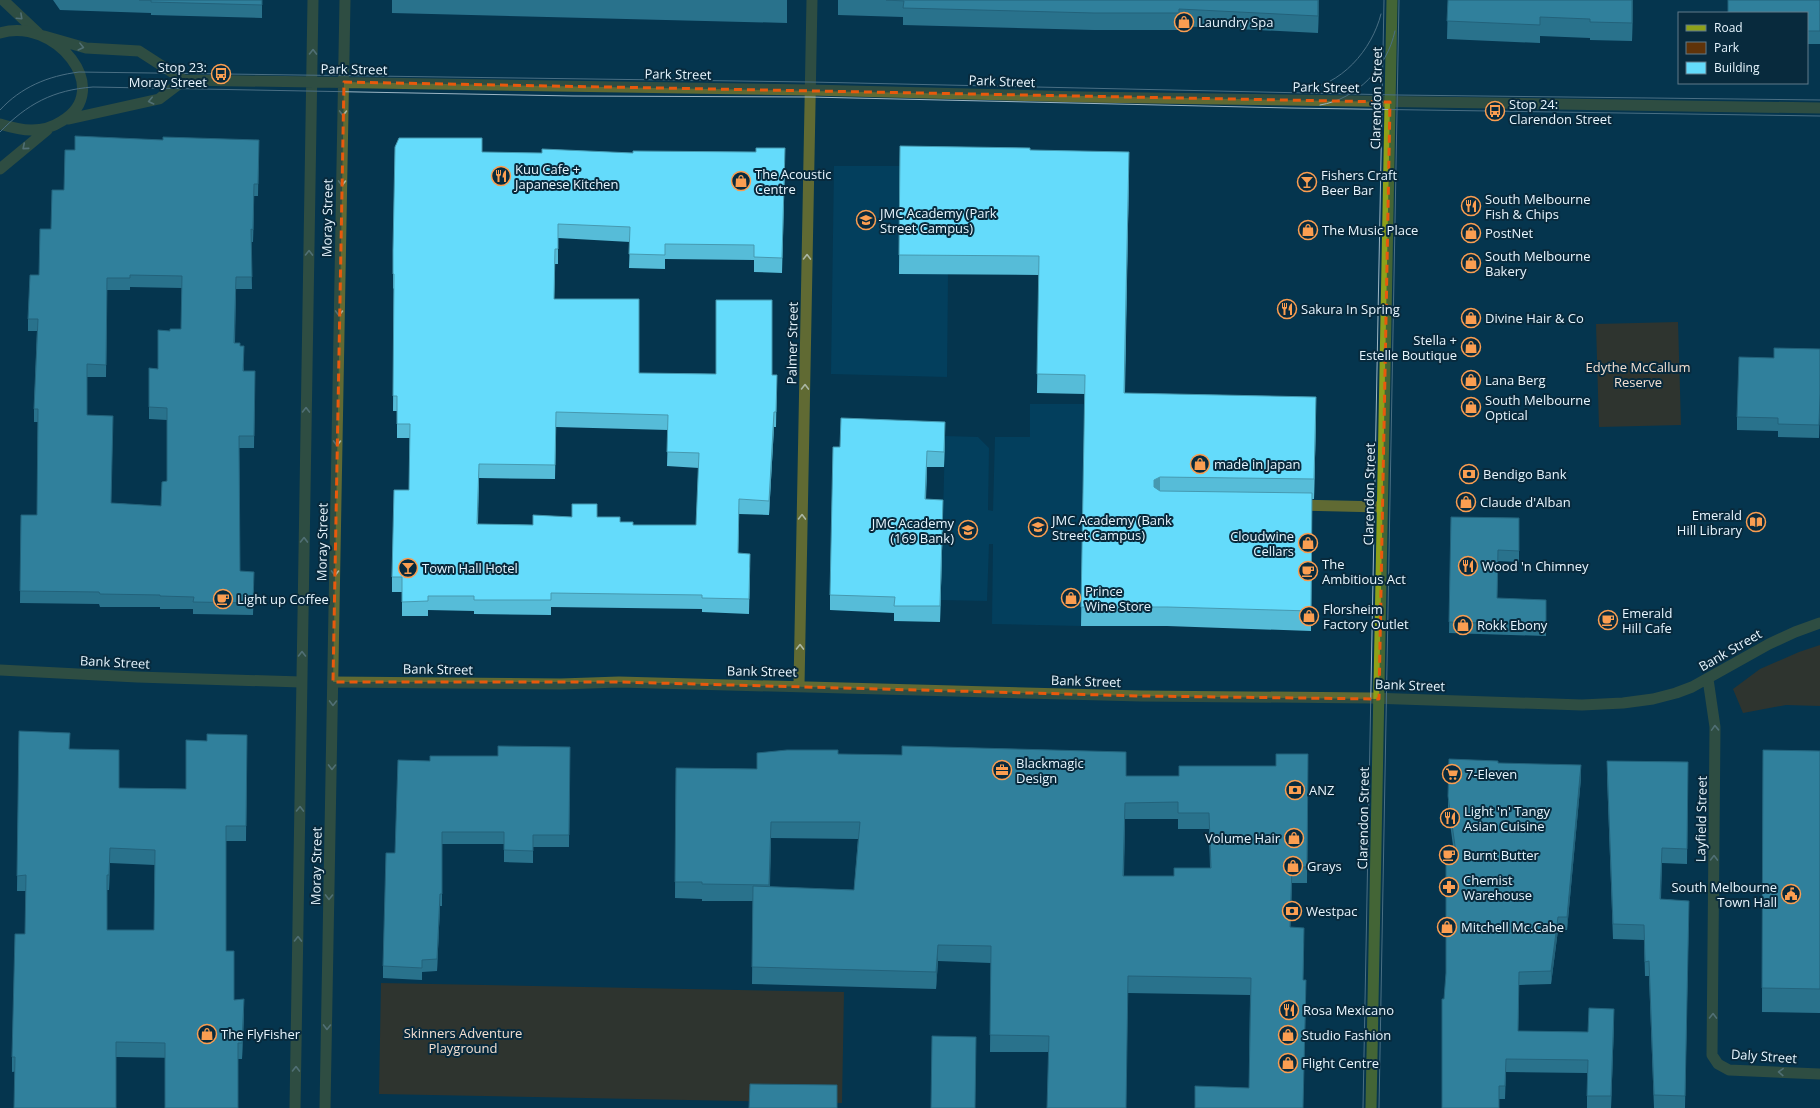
<svg xmlns="http://www.w3.org/2000/svg" width="1820" height="1108" viewBox="0 0 1820 1108" font-family="'Open Sans',sans-serif">
<style>
.built{fill:#033f5d}
.green{fill:#5f3309}
.lines{fill:none;stroke-linecap:round;stroke-linejoin:round}
.minor{stroke:#606a33;stroke-width:11}
.tertiary{stroke:#606a33;stroke-width:11}
.primary{stroke:#8ea11a;stroke-width:11}
.tram{stroke:#9cb5c4;stroke-width:1}
.wall{fill:#56bcd8;fill-rule:evenodd}
.shaded-wall{fill:#4699b0}
.building{fill:#64dbfb;stroke:#4699b0;fill-rule:evenodd}
.oneway{stroke:#aab6a3}
.marked{fill:none;stroke:#e8590c;stroke-width:3;stroke-dasharray:8 5;stroke-linejoin:round}
.labels{text-anchor:middle;dominant-baseline:central;stroke-width:4;stroke-linejoin:round;paint-order:stroke}
.poi-label{font-size:13px;fill:#e7f5fe;stroke:#082a3d;text-anchor:start}
.street-label{font-size:13px;fill:#e7f5fe;stroke:#082a3d}
.park-label{font-size:13px;fill:#f3dfd1;stroke:#082a3d}
</style>
<rect width="100%" height="100%" fill="#05354e"/>
<!-- built -->
<path class="built" d="M834,166h66l-1,108h49l-1,103 -116,-3z
M1030,404h54l-3,222 -89,-2 1,-80h-4l-2,57 -46,-1 4,-164 33,1 11,11 -1,62 5,1 2,-74h35z"/>
<!-- green -->
<path class="green" d="M1678,322l3,103 -82,2 -3,-103z
M1820,645v61l-34,-1 -43,8 -10,-24 27,-20 39,-17z
M381,983l463,9 -2,111 -463,-9z"/>
<g class="lines">
<!-- minor -->
<path class="minor" d="M3,0l35,33
M1297,505l85,2
M0,670l137,7 164,5
M1708,679l7,48 -3,328 6,9 11,6 91,4
M333,682l228,2 58,-2 522,14 230,2 211,7 41,-2 30,-4 23,-6 16,-6 77,-43 26,-12 25,-9
M799,686l13,-686"/>
<!-- tertiary -->
<path class="tertiary" d="M0,33c55,-17 115,57 62,88 -20,13 -40,10 -62,3
M44,36l42,12 53,3 45,29 626,10 273,7 737,11
M69,119l90,-20 25,-19
M0,169l47,-39
M295,1108l18,-1108
M325,1108l20,-1108"/>
<!-- primary -->
<path class="primary" d="M1371,1108l21,-1108"/>
<!-- tram -->
<path class="tram" d="M1302,90c39,-4 70,-40 79,-76
M1320,105c37,-6 67,-37 75,-74
M0,110c21,-23 48,-34 79,-38l731,10 587,13 423,5
M0,132c27,-28 53,-42 93,-45l480,9 237,1 480,11 530,8
M1363,1108l21,-1108
M1379,1108l20,-1108"/>
</g>
<!-- wall -->
<path class="wall" d="M53,0h209v18l-111,-3v-2l-91,-3z
M392,0h395v23l-395,-10z
M838,0h481l-1,33 -139,-7v4h-85l-191,-5v-8l-65,-2z
M1448,0h185l-1,41 -42,-1v-2l-50,-2v7l-93,-4z
M1820,0v44h-13v-31z
M163,140h96l-1,56h-4l-1,46h-2l1,47h-16l-1,54 5,3 4,25h11l-1,77h-15l1,123 14,13 -1,31 -60,-1v-5h-33v-2h-60l-1,-3 -79,-1 1,-88h16l1,-93h-4v-13l3,-78h-9v-12l23,-90 13,-39 11,-40zM130,287l52,1 -1,41 -11,2 -12,38 -9,-1v51l18,1v61l-6,25 -50,-3 -24,-88v-38h19l1,-87h23z
M900,146l130,4 99,21 -4,222 191,23 -2,83h-2l-1,132 -144,-5h-86l4,-232 -48,-1 2,-118 -140,-1z
M482,152l303,11 -3,110 -28,-1v-12l-89,-1v10l-36,-1 1,-26 -72,-4v26h-3l-1,35 85,74 138,2 -1,52h-2l-5,88 -30,-1 -1,39 12,15 -1,46 -47,-2v-3l-151,-2v8l-77,-1v-3l-46,-1v6h-26v-24h-10v-15l17,-87 1,-52h-13v-27h-4l1,-122 -1,-1v-38zM556,427l112,3 -1,36 32,2 -3,57h-63l-36,-8 -64,8 -55,-1 1,-46 76,1z
M1820,349v58l-1,31 -41,-1v-6l-41,-1v-13l37,-59z
M945,438l-1,29h-17l-1,32 17,16 -3,107 -46,-1v-8l-64,-3v-15l10,-148z
M1451,517l68,1v44l-21,-1 -1,37 49,13v25l-97,-3z
M19,731l51,18 49,39 67,1 21,-48 40,-6 -1,106h-20v110l8,49 10,14 -2,45 -126,-2 -104,15v-15l13,-123 1,-43h-9zM110,863l45,2 -1,65h-47v-40h2z
M570,747l-1,100h-36v16l-29,-1v-18h-62v62h-2l-3,65 -15,1v8l-39,-2v-12l12,-113 35,-92v-5h68z
M1763,750l57,1v262l-58,-1z
M838,754l288,22h53l97,-10 32,-12 -1,129h-15l-2,44 14,17 -1,36 3,17 -57,91 1,-93 -122,-2 -80,59h-58l1,-89 -53,-2 -2,28 -184,-5 1,-83h-51v-2l-27,-1 1,-130 81,1zM1125,819h53v10h31l1,39 -36,8h-50zM771,838l87,1 -4,51 -84,-3z
M1607,761l81,1 -1,102 -25,-1 -1,36 28,2 -4,207h-31l-5,-132h-4l-1,-36 -31,-1 -6,-163z
M1498,763l83,15 -14,152h-9l-7,54 -32,1 -1,46 70,1 26,-10 -3,86h-24v-35l-81,-1 -1,27h-6l-44,-239 -7,-51v-13z"/>
<!-- shaded-wall -->
<path class="shaded-wall" d="M1318,0h1l-1,33z
M1632,0h1l-1,41z
M1129,152v19l-5,242v-20z
M254,184v12l-1,46v-12z
M1316,397v19l-2,83v-20z
M774,412v15l-5,88v-14z
M945,422v16l-1,29v-15z
M927,451v16l-2,48v-16z
M1160,477v19l-6,-9v-7z
M943,500v15l-3,107v-16z
M1581,765v13l-14,152v-13z
M1125,803v16l-2,74v-17z
M771,822v16l-2,63v-16z
M110,848v15l-1,27v-15z
M1292,867v16l-2,61v-17z
M440,894v12l-3,65v-12z
M1558,917v13l-7,54v-13z
M938,945v16l-2,28v-17z
M1306,980v17l-3,111z
M244,999v15l-2,45v-16z
M1614,1009v13l-3,86v-12z"/>
<!-- building -->
<path class="building" d="M139,0h123v5l-111,-3v-2z
M886,0h432v16l-139,-7v4h-85l-191,-5 1,-7z
M1448,0h184v23l-42,-1v-3l-50,-2v8l-93,-4z
M1728,0h92v31h-13v-18h-79z
M75,136l88,4v-3l96,3 -1,44h-4l-1,46 -2,-1 1,48h-16l-2,66h6v3h4l-1,25h12l-1,65h-15l1,135 14,1 -1,31 -60,-1 1,-5 -34,-1v-1l-60,-1 -1,-2 -79,-1 1,-76h16l1,-106h-4l4,-90h-10l2,-44h9l1,-46h11l1,-39h12l1,-40h10zM130,275l52,1 -1,53h-11v2l-12,-1v39l-9,-1v39l18,1v73l-5,1 -1,24 -50,-3 2,-87 -26,-1v-51l19,1 1,-87h23z
M399,138h83v14l60,1v-4l91,4v-2l123,1v-4h29l-3,110 -28,-1v-12l-89,-1v11l-36,-1 1,-27 -72,-3v25h-3l-1,50h85v74l77,1v-74h56v75h5l-1,37h-2l-5,89 -30,-2 -1,54 12,1 -1,45 -47,-1v-3l-151,-2v7h-77v-4h-46v5l-26,1v-25h-10l2,-87h15l1,-66h-13v-28h-4l1,-122h-1v-24l2,-103zM556,412l112,3 -1,37 32,1 -3,72h-63v-3h-13v-5h-23v-13h-25v13l-39,-2v10l-56,-1 2,-60 76,1z
M900,146l130,2v2l99,2 -5,241 192,4 -2,82 -154,-2 -6,3v7l6,4 152,2 -1,118 -144,-4h-86l4,-232 -48,-1 2,-118 -140,-1z
M1774,348l46,1v45l-1,31 -41,-1v-6l-41,-1 2,-60 35,1z
M841,418l104,4 -1,30 -17,-1 -2,48 18,1 -3,106h-46l1,-9 -65,-2 3,-148h7z
M1451,517l68,1v33l-21,-1 -1,48 49,2v25l-97,-3z
M19,731l51,2 -1,16 50,1v38l67,1v-49l21,1v-7l40,1 -1,91h-20v125h8v49l10,-1 -2,44h-4v65h-73v-65l-49,-1v66h-102l1,-51h-3l3,-123h10l1,-59 -9,1zM110,848l45,2 -1,80h-47v-55h2z
M498,746l72,1 -1,88h-36v16l-29,-1v-18h-62v62h-2l-3,65 -15,1v8l-39,-2 3,-113h9l3,-93 32,1v-5h68z
M902,746l224,6v24h53v-10h97v-12h32l-1,113h-15l-2,60 14,1 -1,52h3l-3,128h-108v-22l54,2 2,-110 -123,-2 -2,132h-79l2,-72 -59,-1 1,-89 -53,-1 -2,27 -184,-5 1,-81 101,4 6,-68h-89l-2,63 -67,-1v-2h-27l1,-114 81,1v-16l30,-3h51v4l64,1zM1178,802v11h31l2,55h-37v8h-51l2,-73z
M1763,750l57,1v238l-58,-1z
M1449,759l49,2v2l83,2 -14,152h-9l-7,54 -32,1 -1,59 70,1 1,-24 25,1 -3,87h-24l1,-36 -82,-1 -1,27h-6v22h-57v-109h2l2,-26v-113h11l-9,-64z
M1607,761l81,1 -1,87 -25,-1 -2,51 29,2 -4,195 -31,-1 -5,-134 -4,1 -1,-37 -31,-1z
M932,1036l44,1 -1,71h-44z
M750,1084l87,1v23h-88z"/>
<!-- one-way arrows -->
<defs><path id="oneway-chevron" d="M-2-3.5L2.5 0L-2 3.5" fill="none" stroke-width="1.6" stroke-linecap="round" stroke-linejoin="round"/></defs>
<g class="oneway">
<use href="#oneway-chevron" transform="translate(20 17) rotate(43)"/>
<use href="#oneway-chevron" transform="translate(81 47) rotate(14)"/>
<use href="#oneway-chevron" transform="translate(313 52) rotate(-89)"/>
<use href="#oneway-chevron" transform="translate(151 101) rotate(167)"/>
<use href="#oneway-chevron" transform="translate(343 113) rotate(91)"/>
<use href="#oneway-chevron" transform="translate(25 147) rotate(140)"/>
<use href="#oneway-chevron" transform="translate(342 183) rotate(91)"/>
<use href="#oneway-chevron" transform="translate(309 253) rotate(-89)"/>
<use href="#oneway-chevron" transform="translate(807 257) rotate(-89)"/>
<use href="#oneway-chevron" transform="translate(339 313) rotate(91)"/>
<use href="#oneway-chevron" transform="translate(805 387) rotate(-89)"/>
<use href="#oneway-chevron" transform="translate(306 410) rotate(-89)"/>
<use href="#oneway-chevron" transform="translate(337 443) rotate(91)"/>
<use href="#oneway-chevron" transform="translate(802 517) rotate(-89)"/>
<use href="#oneway-chevron" transform="translate(304 540) rotate(-89)"/>
<use href="#oneway-chevron" transform="translate(335 573) rotate(91)"/>
<use href="#oneway-chevron" transform="translate(800 647) rotate(-89)"/>
<use href="#oneway-chevron" transform="translate(302 654) rotate(-90)"/>
<use href="#oneway-chevron" transform="translate(333 703) rotate(91)"/>
<use href="#oneway-chevron" transform="translate(1715 728) rotate(-92)"/>
<use href="#oneway-chevron" transform="translate(332 767) rotate(91)"/>
<use href="#oneway-chevron" transform="translate(300 809) rotate(-89)"/>
<use href="#oneway-chevron" transform="translate(1714 858) rotate(-89)"/>
<use href="#oneway-chevron" transform="translate(329 897) rotate(91)"/>
<use href="#oneway-chevron" transform="translate(298 939) rotate(-89)"/>
<use href="#oneway-chevron" transform="translate(1713 1016) rotate(-89)"/>
<use href="#oneway-chevron" transform="translate(327 1027) rotate(91)"/>
<use href="#oneway-chevron" transform="translate(296 1069) rotate(-89)"/>
<use href="#oneway-chevron" transform="translate(1781 1072) rotate(-178)"/>
</g>
<!-- marked area -->
<path d="M0 0H1820V1108H0ZM344,82l1046,20 -11,597 -238,-3 -522,-14h-286z" fill="#05354e" fill-opacity=".55" fill-rule="evenodd"/>
<path class="marked" d="M344,82l1046,20 -11,597 -238,-3 -522,-14h-286z"/>
<!-- icons -->
<defs>
<g id="shop-ring" transform="scale(1)"><circle r="9.5" fill="#082a3d" stroke="#fb9e51" stroke-width="1.5"/><path d="M-5-2.5h2.3a2.7 3.5 0 0 1 5.4 0H5L5.5 6h-11ZM-1.5-2.5h3a1.5 2.3 0 0 0-3 0Z" fill="#fb9e51"/></g>
<g id="bus-ring" transform="scale(1)"><circle r="9.5" fill="#082a3d" stroke="#fb9e51" stroke-width="1.5"/><path d="M-5-6H5V4H4V6H2V4H-2V6H-4V4H-5ZM-3.5-4V0h7V-4ZM-3.5 1.2v1.5H-2V1.2ZM2 1.2v1.5H3.5V1.2Z" fill="#fb9e51"/></g>
<g id="restaurant-ring" transform="scale(1)"><circle r="9.5" fill="#082a3d" stroke="#fb9e51" stroke-width="1.5"/><path d="M-5-6h1v4h1v-4h1v4h1v-4h1v5L-1.5 .5V6h-2V.5L-5-1ZM5-6V6H3V1.5H1.5Q1.5-4 5-6Z" fill="#fb9e51"/></g>
<g id="bar-ring" transform="scale(1)"><circle r="9.5" fill="#082a3d" stroke="#fb9e51" stroke-width="1.5"/><path d="M-6-5H6L.8 .8V4.5H3.5V6h-7V4.5H-.8V.8Z" fill="#fb9e51"/></g>
<g id="university-ring" transform="scale(1)"><circle r="9.5" fill="#082a3d" stroke="#fb9e51" stroke-width="1.5"/><path d="M0-5L7-2L0 1L-7-2ZM-4 1L0 2.5L4 1V4Q0 6-4 4Z" fill="#fb9e51"/></g>
<g id="bank-ring" transform="scale(1)"><circle r="9.5" fill="#082a3d" stroke="#fb9e51" stroke-width="1.5"/><path d="M-6-4H6V4H-6ZM0-2.3a2.3 2.3 0 1 0 0 4.6a2.3 2.3 0 1 0 0-4.6Z" fill="#fb9e51"/></g>
<g id="library-ring" transform="scale(1)"><circle r="9.5" fill="#082a3d" stroke="#fb9e51" stroke-width="1.5"/><path d="M-6-4Q-3-5.5-.7-3.5V5Q-3 3-6 4ZM6-4Q3-5.5 .7-3.5V5Q3 3 6 4Z" fill="#fb9e51"/></g>
<g id="cafe-ring" transform="scale(1)"><circle r="9.5" fill="#082a3d" stroke="#fb9e51" stroke-width="1.5"/><path d="M-5.5-4.5H6V0H3Q3 3.5 0 3.5H-2.5Q-5.5 3.5-5.5 0ZM3-3.2v2h1.7v-2ZM-6 4.5H4V6H-6Z" fill="#fb9e51"/></g>
<g id="office-ring" transform="scale(1)"><circle r="9.5" fill="#082a3d" stroke="#fb9e51" stroke-width="1.5"/><path d="M-6-3h4V-5.5h4V-3h4V5H-6ZM-1-4.5V-3h2v-1.5ZM-6 0V1H6V0Z" fill="#fb9e51"/></g>
<g id="supermarket-ring" transform="scale(1)"><circle r="9.5" fill="#082a3d" stroke="#fb9e51" stroke-width="1.5"/><path d="M-6-5.5h2.5l.6 2H6L4.5 2H-2.5L-4.4-4H-6ZM-1.5 3.2a1.3 1.3 0 1 0 .1 0ZM3 3.2a1.3 1.3 0 1 0 .1 0Z" fill="#fb9e51"/></g>
<g id="pharmacy-ring" transform="scale(1)"><circle r="9.5" fill="#082a3d" stroke="#fb9e51" stroke-width="1.5"/><path d="M-2-6h4v4h4v4h-4v4h-4v-4h-4v-4h4Z" fill="#fb9e51"/></g>
<g id="civic-ring" transform="scale(1)"><circle r="9.5" fill="#082a3d" stroke="#fb9e51" stroke-width="1.5"/><path d="M-.6-6.5H3V-4.5H.6V-3L4-1V1h2V6H-6V1h2V-1L-.6-3ZM-1.2 2.5V6h2.4V2.5Z" fill="#fb9e51"/></g>
</defs>
<g fill-rule="evenodd">
<use href="#shop-ring" x="1184" y="22"/>
<use href="#bus-ring" x="221" y="74"/>
<use href="#bus-ring" x="1495" y="111"/>
<use href="#restaurant-ring" x="501" y="176"/>
<use href="#shop-ring" x="741" y="181"/>
<use href="#bar-ring" x="1307" y="182"/>
<use href="#restaurant-ring" x="1471" y="206"/>
<use href="#university-ring" x="866" y="220"/>
<use href="#shop-ring" x="1308" y="230"/>
<use href="#shop-ring" x="1471" y="233"/>
<use href="#shop-ring" x="1471" y="263"/>
<use href="#restaurant-ring" x="1287" y="309"/>
<use href="#shop-ring" x="1471" y="318"/>
<use href="#shop-ring" x="1471" y="347"/>
<use href="#shop-ring" x="1471" y="380"/>
<use href="#shop-ring" x="1471" y="407"/>
<use href="#shop-ring" x="1200" y="464"/>
<use href="#bank-ring" x="1469" y="474"/>
<use href="#shop-ring" x="1466" y="502"/>
<use href="#library-ring" x="1756" y="522"/>
<use href="#university-ring" x="1038" y="527"/>
<use href="#university-ring" x="968" y="530"/>
<use href="#shop-ring" x="1308" y="543"/>
<use href="#restaurant-ring" x="1468" y="566"/>
<use href="#bar-ring" x="408" y="568"/>
<use href="#cafe-ring" x="1308" y="571"/>
<use href="#shop-ring" x="1071" y="598"/>
<use href="#cafe-ring" x="223" y="599"/>
<use href="#shop-ring" x="1309" y="616"/>
<use href="#cafe-ring" x="1608" y="620"/>
<use href="#shop-ring" x="1463" y="625"/>
<use href="#office-ring" x="1002" y="770"/>
<use href="#supermarket-ring" x="1452" y="774"/>
<use href="#bank-ring" x="1295" y="790"/>
<use href="#restaurant-ring" x="1450" y="818"/>
<use href="#shop-ring" x="1294" y="838"/>
<use href="#cafe-ring" x="1449" y="855"/>
<use href="#shop-ring" x="1293" y="866"/>
<use href="#pharmacy-ring" x="1449" y="887"/>
<use href="#civic-ring" x="1791" y="894"/>
<use href="#bank-ring" x="1292" y="911"/>
<use href="#shop-ring" x="1447" y="927"/>
<use href="#restaurant-ring" x="1289" y="1010"/>
<use href="#shop-ring" x="207" y="1034"/>
<use href="#shop-ring" x="1288" y="1035"/>
<use href="#shop-ring" x="1288" y="1063"/>
</g>
<g class="labels">
<!-- poi labels -->
<g class="poi-label">
<text x="1198" y="22">Laundry Spa</text>
<text x="207" y="67" text-anchor="end">Stop 23:<tspan x="207" dy="15">Moray Street</tspan></text>
<text x="1509" y="104">Stop 24:<tspan x="1509" dy="15">Clarendon Street</tspan></text>
<text x="515" y="169">Kuu Cafe +<tspan x="515" dy="15">Japanese Kitchen</tspan></text>
<text x="755" y="174">The Acoustic<tspan x="755" dy="15">Centre</tspan></text>
<text x="1321" y="175">Fishers Craft<tspan x="1321" dy="15">Beer Bar</tspan></text>
<text x="1485" y="199">South Melbourne<tspan x="1485" dy="15">Fish &amp; Chips</tspan></text>
<text x="880" y="213">JMC Academy (Park<tspan x="880" dy="15">Street Campus)</tspan></text>
<text x="1322" y="230">The Music Place</text>
<text x="1485" y="233">PostNet</text>
<text x="1485" y="256">South Melbourne<tspan x="1485" dy="15">Bakery</tspan></text>
<text x="1301" y="309">Sakura In Spring</text>
<text x="1485" y="318">Divine Hair &amp; Co</text>
<text x="1457" y="340" text-anchor="end">Stella +<tspan x="1457" dy="15">Estelle Boutique</tspan></text>
<text x="1485" y="380">Lana Berg</text>
<text x="1485" y="400">South Melbourne<tspan x="1485" dy="15">Optical</tspan></text>
<text x="1214" y="464">made in Japan</text>
<text x="1483" y="474">Bendigo Bank</text>
<text x="1480" y="502">Claude d'Alban</text>
<text x="1742" y="515" text-anchor="end">Emerald<tspan x="1742" dy="15">Hill Library</tspan></text>
<text x="1052" y="520">JMC Academy (Bank<tspan x="1052" dy="15">Street Campus)</tspan></text>
<text x="954" y="523" text-anchor="end">JMC Academy<tspan x="954" dy="15">(169 Bank)</tspan></text>
<text x="1294" y="536" text-anchor="end">Cloudwine<tspan x="1294" dy="15">Cellars</tspan></text>
<text x="1322" y="564">The<tspan x="1322" dy="15">Ambitious Act</tspan></text>
<text x="1482" y="566">Wood 'n Chimney</text>
<text x="422" y="568">Town Hall Hotel</text>
<text x="1085" y="591">Prince<tspan x="1085" dy="15">Wine Store</tspan></text>
<text x="237" y="599">Light up Coffee</text>
<text x="1323" y="609">Florsheim<tspan x="1323" dy="15">Factory Outlet</tspan></text>
<text x="1622" y="613">Emerald<tspan x="1622" dy="15">Hill Cafe</tspan></text>
<text x="1477" y="625">Rokk Ebony</text>
<text x="1016" y="763">Blackmagic<tspan x="1016" dy="15">Design</tspan></text>
<text x="1466" y="774">7-Eleven</text>
<text x="1309" y="790">ANZ</text>
<text x="1464" y="811">Light 'n' Tangy<tspan x="1464" dy="15">Asian Cuisine</tspan></text>
<text x="1280" y="838" text-anchor="end">Volume Hair</text>
<text x="1463" y="855">Burnt Butter</text>
<text x="1307" y="866">Grays</text>
<text x="1463" y="880">Chemist<tspan x="1463" dy="15">Warehouse</tspan></text>
<text x="1777" y="887" text-anchor="end">South Melbourne<tspan x="1777" dy="15">Town Hall</tspan></text>
<text x="1306" y="911">Westpac</text>
<text x="1461" y="927">Mitchell Mc.Cabe</text>
<text x="1303" y="1010">Rosa Mexicano</text>
<text x="221" y="1034">The FlyFisher</text>
<text x="1302" y="1035">Studio Fashion</text>
<text x="1302" y="1063">Flight Centre</text>
</g>
<!-- street labels -->
<g class="street-label">
<text transform="translate(354 69) rotate(1)">Park Street</text>
<text transform="translate(678 74) rotate(1)">Park Street</text>
<text transform="translate(1002 81) rotate(2)">Park Street</text>
<text transform="translate(1326 87) rotate(1)">Park Street</text>
<text transform="translate(1376 98) rotate(-89)">Clarendon Street</text>
<text transform="translate(327 218) rotate(-89)">Moray Street</text>
<text transform="translate(792 343) rotate(-89)">Palmer Street</text>
<text transform="translate(1369 494) rotate(-89)">Clarendon Street</text>
<text transform="translate(322 542) rotate(-89)">Moray Street</text>
<text transform="translate(1730 650) rotate(-30)">Bank Street</text>
<text transform="translate(115 662) rotate(3)">Bank Street</text>
<text transform="translate(438 669) rotate(1)">Bank Street</text>
<text transform="translate(762 671) rotate(1)">Bank Street</text>
<text transform="translate(1086 681) rotate(2)">Bank Street</text>
<text transform="translate(1410 685) rotate(2)">Bank Street</text>
<text transform="translate(1363 818) rotate(-89)">Clarendon Street</text>
<text transform="translate(1701 819) rotate(-89)">Layfield Street</text>
<text transform="translate(316 866) rotate(-89)">Moray Street</text>
<text transform="translate(1764 1056) rotate(4)">Daly Street</text>
</g>
<!-- park labels -->
<g class="park-label">
<text x="1638" y="367">Edythe McCallum<tspan x="1638" dy="15">Reserve</tspan></text>
<text x="463" y="1033">Skinners Adventure<tspan x="463" dy="15">Playground</tspan></text>
</g>
</g>
<!-- legend -->
<rect x="1678" y="12" width="130" height="72" fill="#082a3d" stroke="#617b8a"/>
<rect x="1686" y="25" width="20" height="6" fill="#8ea11a" stroke="#617b8a"/>
<text x="1714" y="32" font-size="12" fill="#e7f5fe">Road</text>
<rect x="1686" y="42" width="20" height="12" fill="#5f3309" stroke="#617b8a"/>
<text x="1714" y="52" font-size="12" fill="#e7f5fe">Park</text>
<rect x="1686" y="62" width="20" height="12" fill="#64dbfb" stroke="#617b8a"/>
<text x="1714" y="72" font-size="12" fill="#e7f5fe">Building</text>
</svg>
